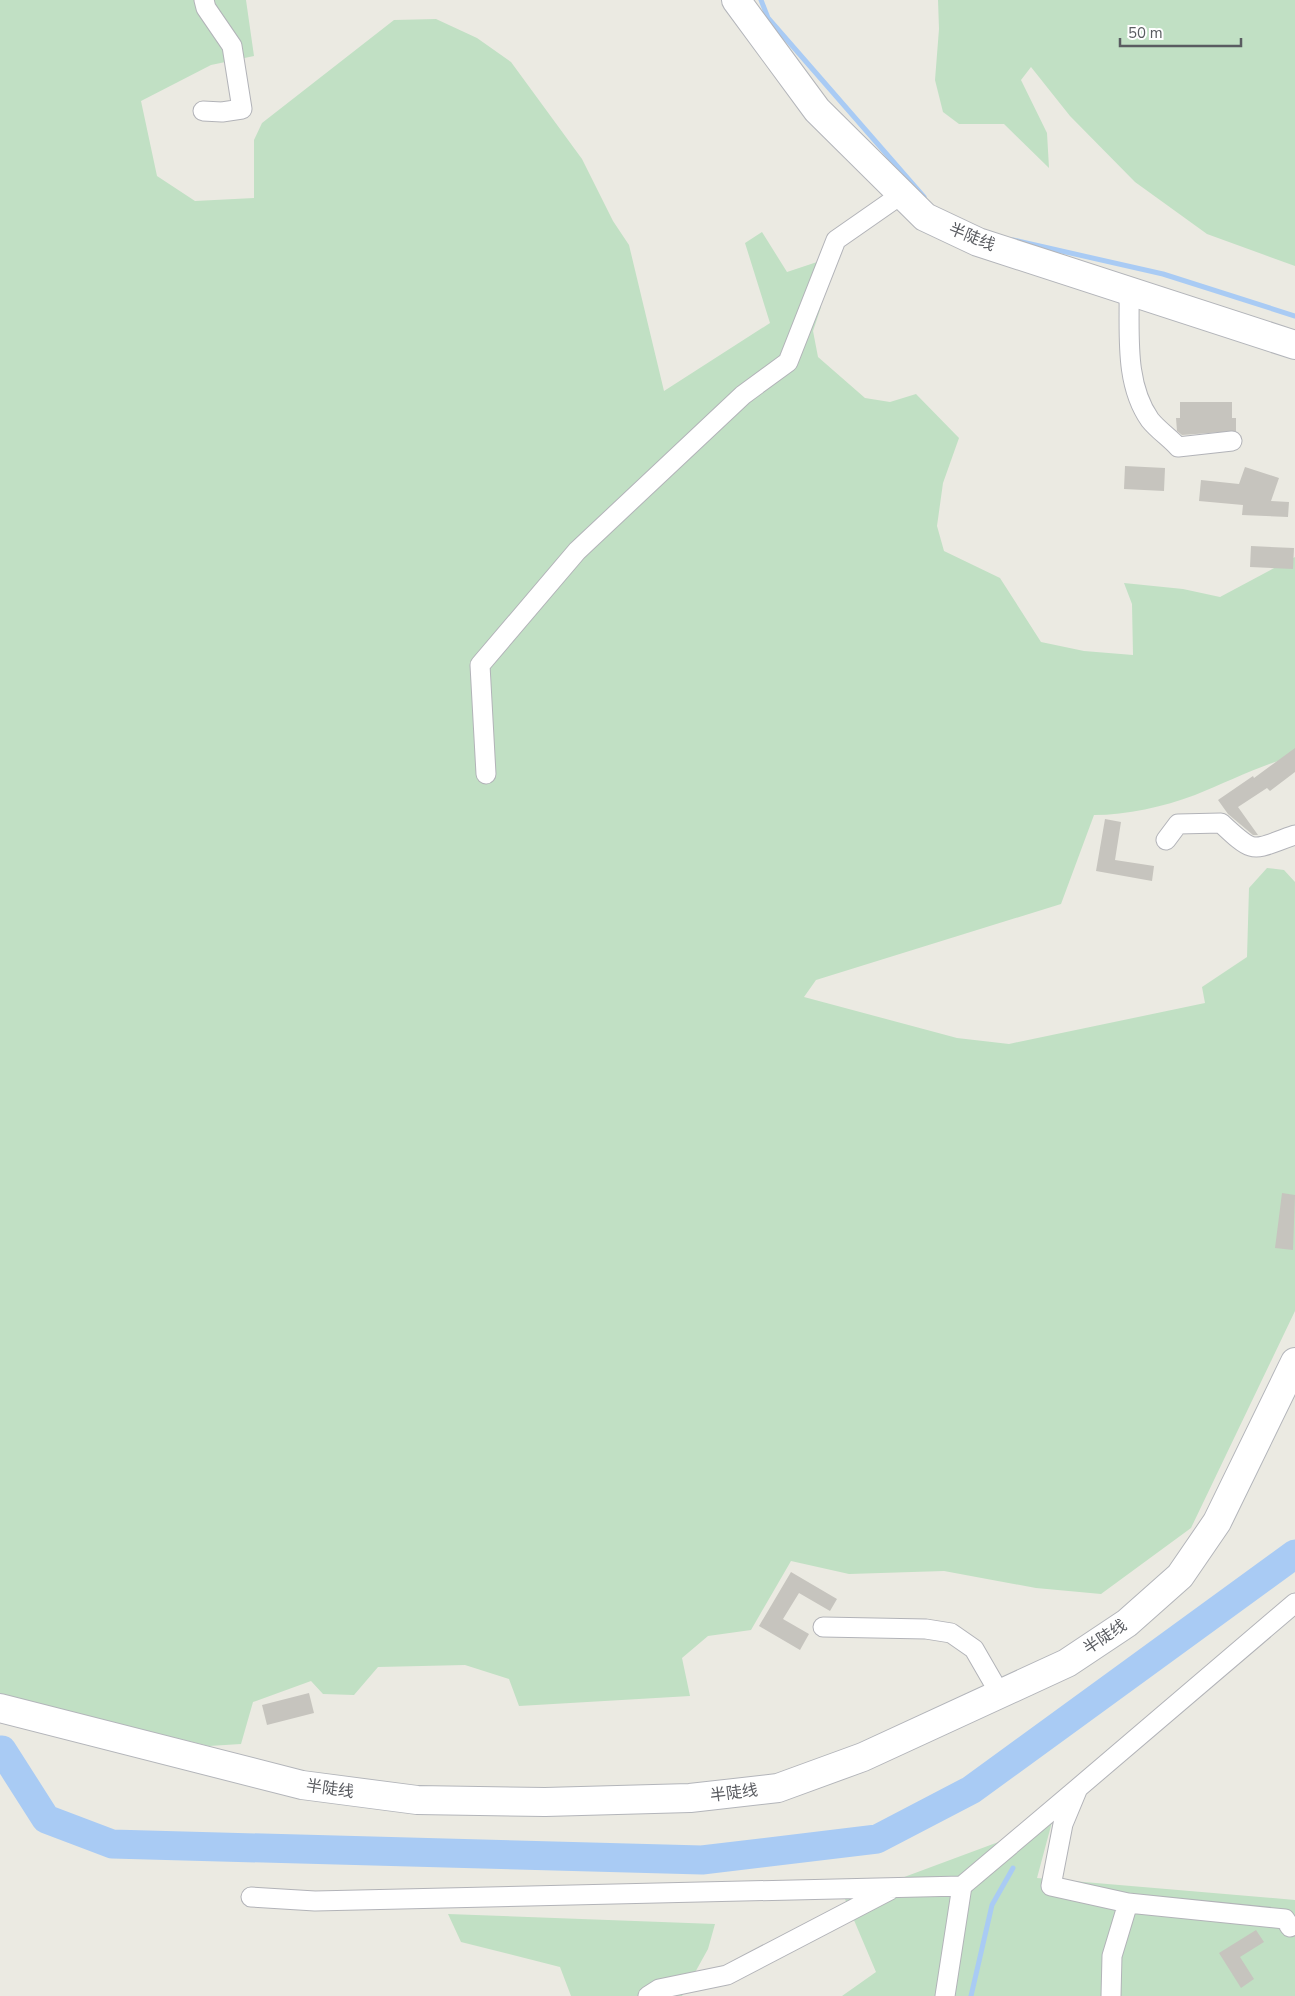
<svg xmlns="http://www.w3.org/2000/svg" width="1295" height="1996" viewBox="0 0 1295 1996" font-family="'Nunito Sans','Noto Sans SC',sans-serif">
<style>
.green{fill:#c1e0c4}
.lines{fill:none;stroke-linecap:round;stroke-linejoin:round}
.stream{stroke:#a9cbf4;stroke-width:5}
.river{stroke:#a9cbf4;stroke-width:29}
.building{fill:#c6c4be}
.street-casing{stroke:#b2b3b8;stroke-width:21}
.secondary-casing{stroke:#b3b5ba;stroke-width:30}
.street{stroke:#fff;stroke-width:19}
.secondary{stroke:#fff;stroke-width:28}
.labels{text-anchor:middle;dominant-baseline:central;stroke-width:4.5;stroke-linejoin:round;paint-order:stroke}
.street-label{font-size:16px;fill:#5a5c61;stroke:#fff}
</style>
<rect width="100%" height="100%" fill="#ebeae2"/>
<!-- green -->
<path class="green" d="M0,0h246l8,56 -43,9 -70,36 16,75 38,25 59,-3v-58l8,-17 132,-103 42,-1 41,19 34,24 71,97 31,62 16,24 35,146 106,-68 -25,-80 17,-11 25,40 30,-10 4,45 -8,24 5,26 47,41 25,4 26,-8 43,44 -16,45 -6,43 7,25 56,27 41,64 43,9 49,4 -1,-51 -8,-21 59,6 37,8 75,-40v199c-35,9 -67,26 -100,39 -32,12 -68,20 -101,20l-33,89 -245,76 -12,17 153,41 52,6 196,-41 -3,-16 45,-30 2,-69 18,-20 17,2 11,12v429l-104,217 -90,66 -65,-6 -92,-17 -95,3 -58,-13 -40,69 -43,6 -26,22 8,38 -171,10 -10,-27 -44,-14 -87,2 -24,28 -31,-1 -12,-13 -58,21 -12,42 -32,2 -209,-51z
M938,0h357v266l-88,-32 -72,-52 -65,-66 -39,-49 -10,13 26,53 2,35 -45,-44h-45l-16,-12 -8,-32 4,-51z
M1052,1822l-15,56 258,22v96h-453l34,-24 -31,-73z
M448,1914l267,10 -7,25 -26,47h-111l-11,-29 -99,-25z"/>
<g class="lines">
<!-- stream -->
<path class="stream" d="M761,0l7,18 156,179
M1013,240l150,34 132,42
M971,1996l21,-91 21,-37"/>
<!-- river -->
<path class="river" d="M0,1750h2l44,69 66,25 590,16 175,-21 94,-49 324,-236"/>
</g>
<!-- building -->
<path class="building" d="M1180,402h52v16h4v13l-54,4 -5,-4 -1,-13h4z
M1125,466l40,2 -1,23 -40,-2z
M1245,467l34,11 -8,23 18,1 -1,15 -46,-2 1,-10 -44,-4 2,-21 38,4z
M1251,546l43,2 -1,21 -43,-2z
M1295,748v24l-25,19 -3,-3 -29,19 20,28h-5l-25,-21 -10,-14 35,-24 1,2z
M1105,819l16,3 -6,38 39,6 -2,15 -56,-10z
M1282,1193l13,2 -2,55 -18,-2z
M791,1572l46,27 -7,12 -31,-18 -16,26 26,15 -9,16 -41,-24z
M309,1693l5,20 -47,12 -5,-20z
M1256,1930l8,12 -24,15 14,22 -13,9 -22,-35z"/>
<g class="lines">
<!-- street casing -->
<g class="street-casing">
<path id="street" d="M203,111l19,1 20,-3 -10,-63 -26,-38 -2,-8
M1129,291c1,42 -5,92 21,129 8,10 20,18 28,27l54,-6
M486,774l-6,-109 97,-114 166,-156 45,-33 48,-122 66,-46
M1166,840l12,-16 43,-1c35,33 30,27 74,12
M823,1627l103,2 25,4 23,16 26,45
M251,1897l64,4 647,-15 116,-98
M1128,1903l157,16 5,8
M648,1996l11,-7 68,-14 163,-85
M945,1996l17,-110
M1111,1996l1,-40 16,-53 -77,-17 12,-62 15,-36 217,-185"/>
</g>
<!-- secondary casing -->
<g class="secondary-casing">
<path id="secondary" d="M736,0l81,110 108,107 53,25 317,103
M0,1708l302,77 115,15 128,2 145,-4 88,-10 85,-31 204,-94 60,-40 53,-47 37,-54 78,-160"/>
</g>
<!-- street -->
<use href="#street" class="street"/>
<!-- secondary -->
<use href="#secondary" class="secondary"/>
</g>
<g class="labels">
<!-- street labels -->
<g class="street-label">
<text transform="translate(972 237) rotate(22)">半陡线</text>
<text transform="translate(1105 1637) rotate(-34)">半陡线</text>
<text transform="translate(330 1789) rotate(8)">半陡线</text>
<text transform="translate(734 1793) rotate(-7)">半陡线</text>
</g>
</g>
<!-- scale -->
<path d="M1120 38v8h121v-8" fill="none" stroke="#5a5c61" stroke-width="2.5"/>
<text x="1128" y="38" font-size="15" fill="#5a5c61" stroke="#ffffff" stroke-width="4" paint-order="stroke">50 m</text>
</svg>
